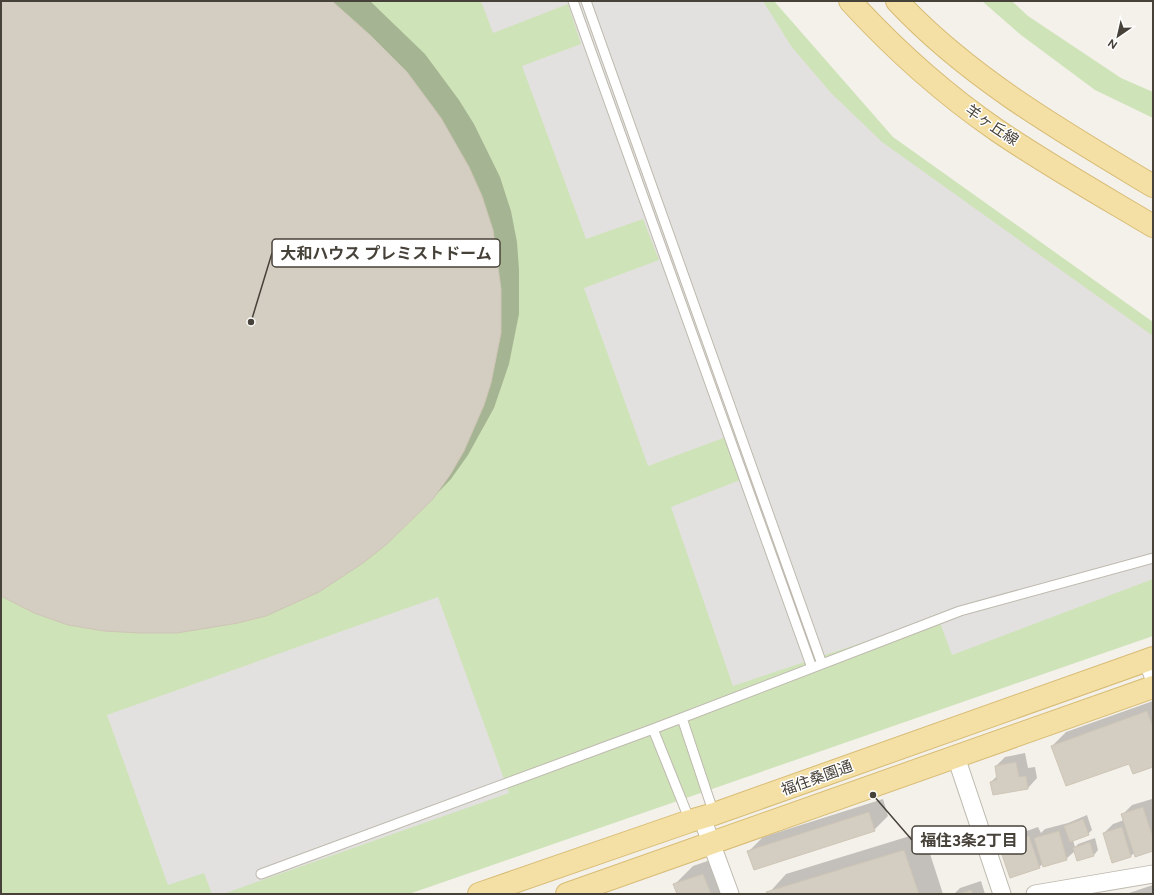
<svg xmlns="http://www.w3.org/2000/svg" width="1154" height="895" viewBox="0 0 1154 895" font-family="Figtree,'Noto Sans JP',sans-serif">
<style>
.green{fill:#cfe3b8}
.parking{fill:#e3e1df}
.shadow{fill:#0003}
.building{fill:#d4cdc1;stroke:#cec5b5}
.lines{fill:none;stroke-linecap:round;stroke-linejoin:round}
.service-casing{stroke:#beb9ae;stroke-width:11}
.minor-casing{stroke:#beb9ae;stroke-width:19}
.primary-casing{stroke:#d7bc75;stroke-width:24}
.service{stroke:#fff;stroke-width:9}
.minor{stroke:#fff;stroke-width:17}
.primary{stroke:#f4dfa4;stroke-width:22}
.labels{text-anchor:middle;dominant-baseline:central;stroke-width:3;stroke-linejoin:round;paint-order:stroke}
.street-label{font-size:15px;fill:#474239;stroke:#fff}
.leader{fill:none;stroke:#474239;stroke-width:1.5}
.callout-dot{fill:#474239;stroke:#fff;stroke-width:1.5}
.callout{fill:#fff;stroke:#474239;stroke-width:1.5}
.callout-label{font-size:16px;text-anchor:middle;font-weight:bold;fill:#474239}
</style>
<rect width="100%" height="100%" fill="#f4f1eb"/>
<!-- green -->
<path class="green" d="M1,1h773l119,136 260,185v314l-744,258h-408z
M982,1h30l16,15 93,62 32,14v26l-58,-28 -74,-55z"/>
<!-- parking -->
<path class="parking" d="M481,1h282l28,45 40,47 51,49 271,194v243l-201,76 -14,-38 -205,69 -62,-179 69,-27 -14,-43 -78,29 -64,-178 75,-28 -16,-41 -57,20 -64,-173 59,-22 -13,-40 -75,29z
M438,597l71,196 -286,101h-11l-8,-21 -36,12 -61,-170z"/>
<!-- shadow -->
<path class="shadow" d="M1,1h369l55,53 34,46 15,24 26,53 11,34 6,31 2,27v45l-10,50 -15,44 -26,47 -17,24 -21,22 -164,114 -58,13 -31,4 -176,-37z
M1153,701v65l-101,-20 14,-14z
M1025,753l3,15 7,-1 2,11 -9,10 -34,6 -3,-12 6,-6 -1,-10 9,-9z
M883,799l5,17 -14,14 -125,21 14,-14z
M1152,799l1,51 -18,2 -4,4 -18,6 -9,-29 9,-9 11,-4 -2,-5 10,-10z
M1087,815l5,15 -4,4 -15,6 2,7 3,-3 17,-6 3,12 -4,5 -17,5 -2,-9 -9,8 -23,5 -4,3 -39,-21 10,-9 28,-10 3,6 4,-4 23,-6z
M923,832l20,62h-175l18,-20z
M722,856l14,38h-58l-4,-9 19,-19z
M981,881l4,13h-31l6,-6z
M1153,885v9h-27z"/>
<!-- building -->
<path class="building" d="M1,1h331l38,34 37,37 34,46 28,49 13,29 11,34 8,59v44l-10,50 -7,22 -20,46 -14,24 -17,24 -46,45 -24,19 -44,29 -53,24 -28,7 -61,10h-37l-36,-2 -36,-6 -34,-12 -33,-17z
M1147,711l6,16v40l-20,7 -4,-10 -63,22 -15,-40z
M1016,762l3,15 7,-1 2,13 -35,6 -3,-13 7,-2 -2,-14z
M1143,807l10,31v13l-18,6 -14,-43z
M869,812l6,19 -121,39 -7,-19z
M1083,819l6,16 -19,7 -6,-16z
M1122,827l9,30 -19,6 -9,-30z
M1059,831l8,29 -24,7 -9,-29z
M1029,836l11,32 -30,10 -11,-32z
M1090,842l4,14 -17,5 -4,-13z
M904,850l15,44h-152l-1,-2z
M703,874l8,20h-34l-4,-10z
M971,890l2,4h-14z"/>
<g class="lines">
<!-- service casing -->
<g class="service-casing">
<path id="service" d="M573,1l239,667
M586,1l236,663
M682,718l32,96
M653,729l37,92
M261,874l392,-145 307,-118 193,-53"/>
</g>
<!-- minor casing -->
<g class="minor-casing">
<path id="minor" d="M1147,660l6,16
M956,757l46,137
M702,818l28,76
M1035,894l118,-20"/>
</g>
<!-- primary casing -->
<g class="primary-casing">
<path id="primary" d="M850,1c44,48 94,93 148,130 50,34 103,64 155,95
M897,1c72,77 166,131 256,185
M479,894l211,-73 24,-7 439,-156
M567,894l586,-207"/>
</g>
<!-- service -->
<use href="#service" class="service"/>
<!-- minor -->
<use href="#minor" class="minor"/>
<!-- primary -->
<use href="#primary" class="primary"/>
</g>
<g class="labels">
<!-- street labels -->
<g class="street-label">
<text transform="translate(992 125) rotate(34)">羊ヶ丘線</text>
<text transform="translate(817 778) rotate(-20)">福住桑園通</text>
</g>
</g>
<!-- callouts -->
<path class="leader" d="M251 322L272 253M873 795L912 840"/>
<g class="callout-dot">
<circle cx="251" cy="322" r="4"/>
<circle cx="873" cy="795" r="4"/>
</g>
<g class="callout">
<rect x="272" y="239" width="228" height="28" rx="4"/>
<rect x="912" y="826" width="114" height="28" rx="4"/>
</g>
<g class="callout-label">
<text x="386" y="259">大和ハウス プレミストドーム</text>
<text x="969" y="846">福住3条2丁目</text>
</g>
<!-- border -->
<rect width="1154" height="895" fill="none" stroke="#474239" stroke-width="4"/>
<!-- north arrow -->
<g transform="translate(1118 36) rotate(214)" stroke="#ffffff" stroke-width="3" paint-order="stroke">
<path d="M0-3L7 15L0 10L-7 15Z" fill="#474239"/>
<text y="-6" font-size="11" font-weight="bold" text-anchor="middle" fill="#474239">N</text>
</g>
</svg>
